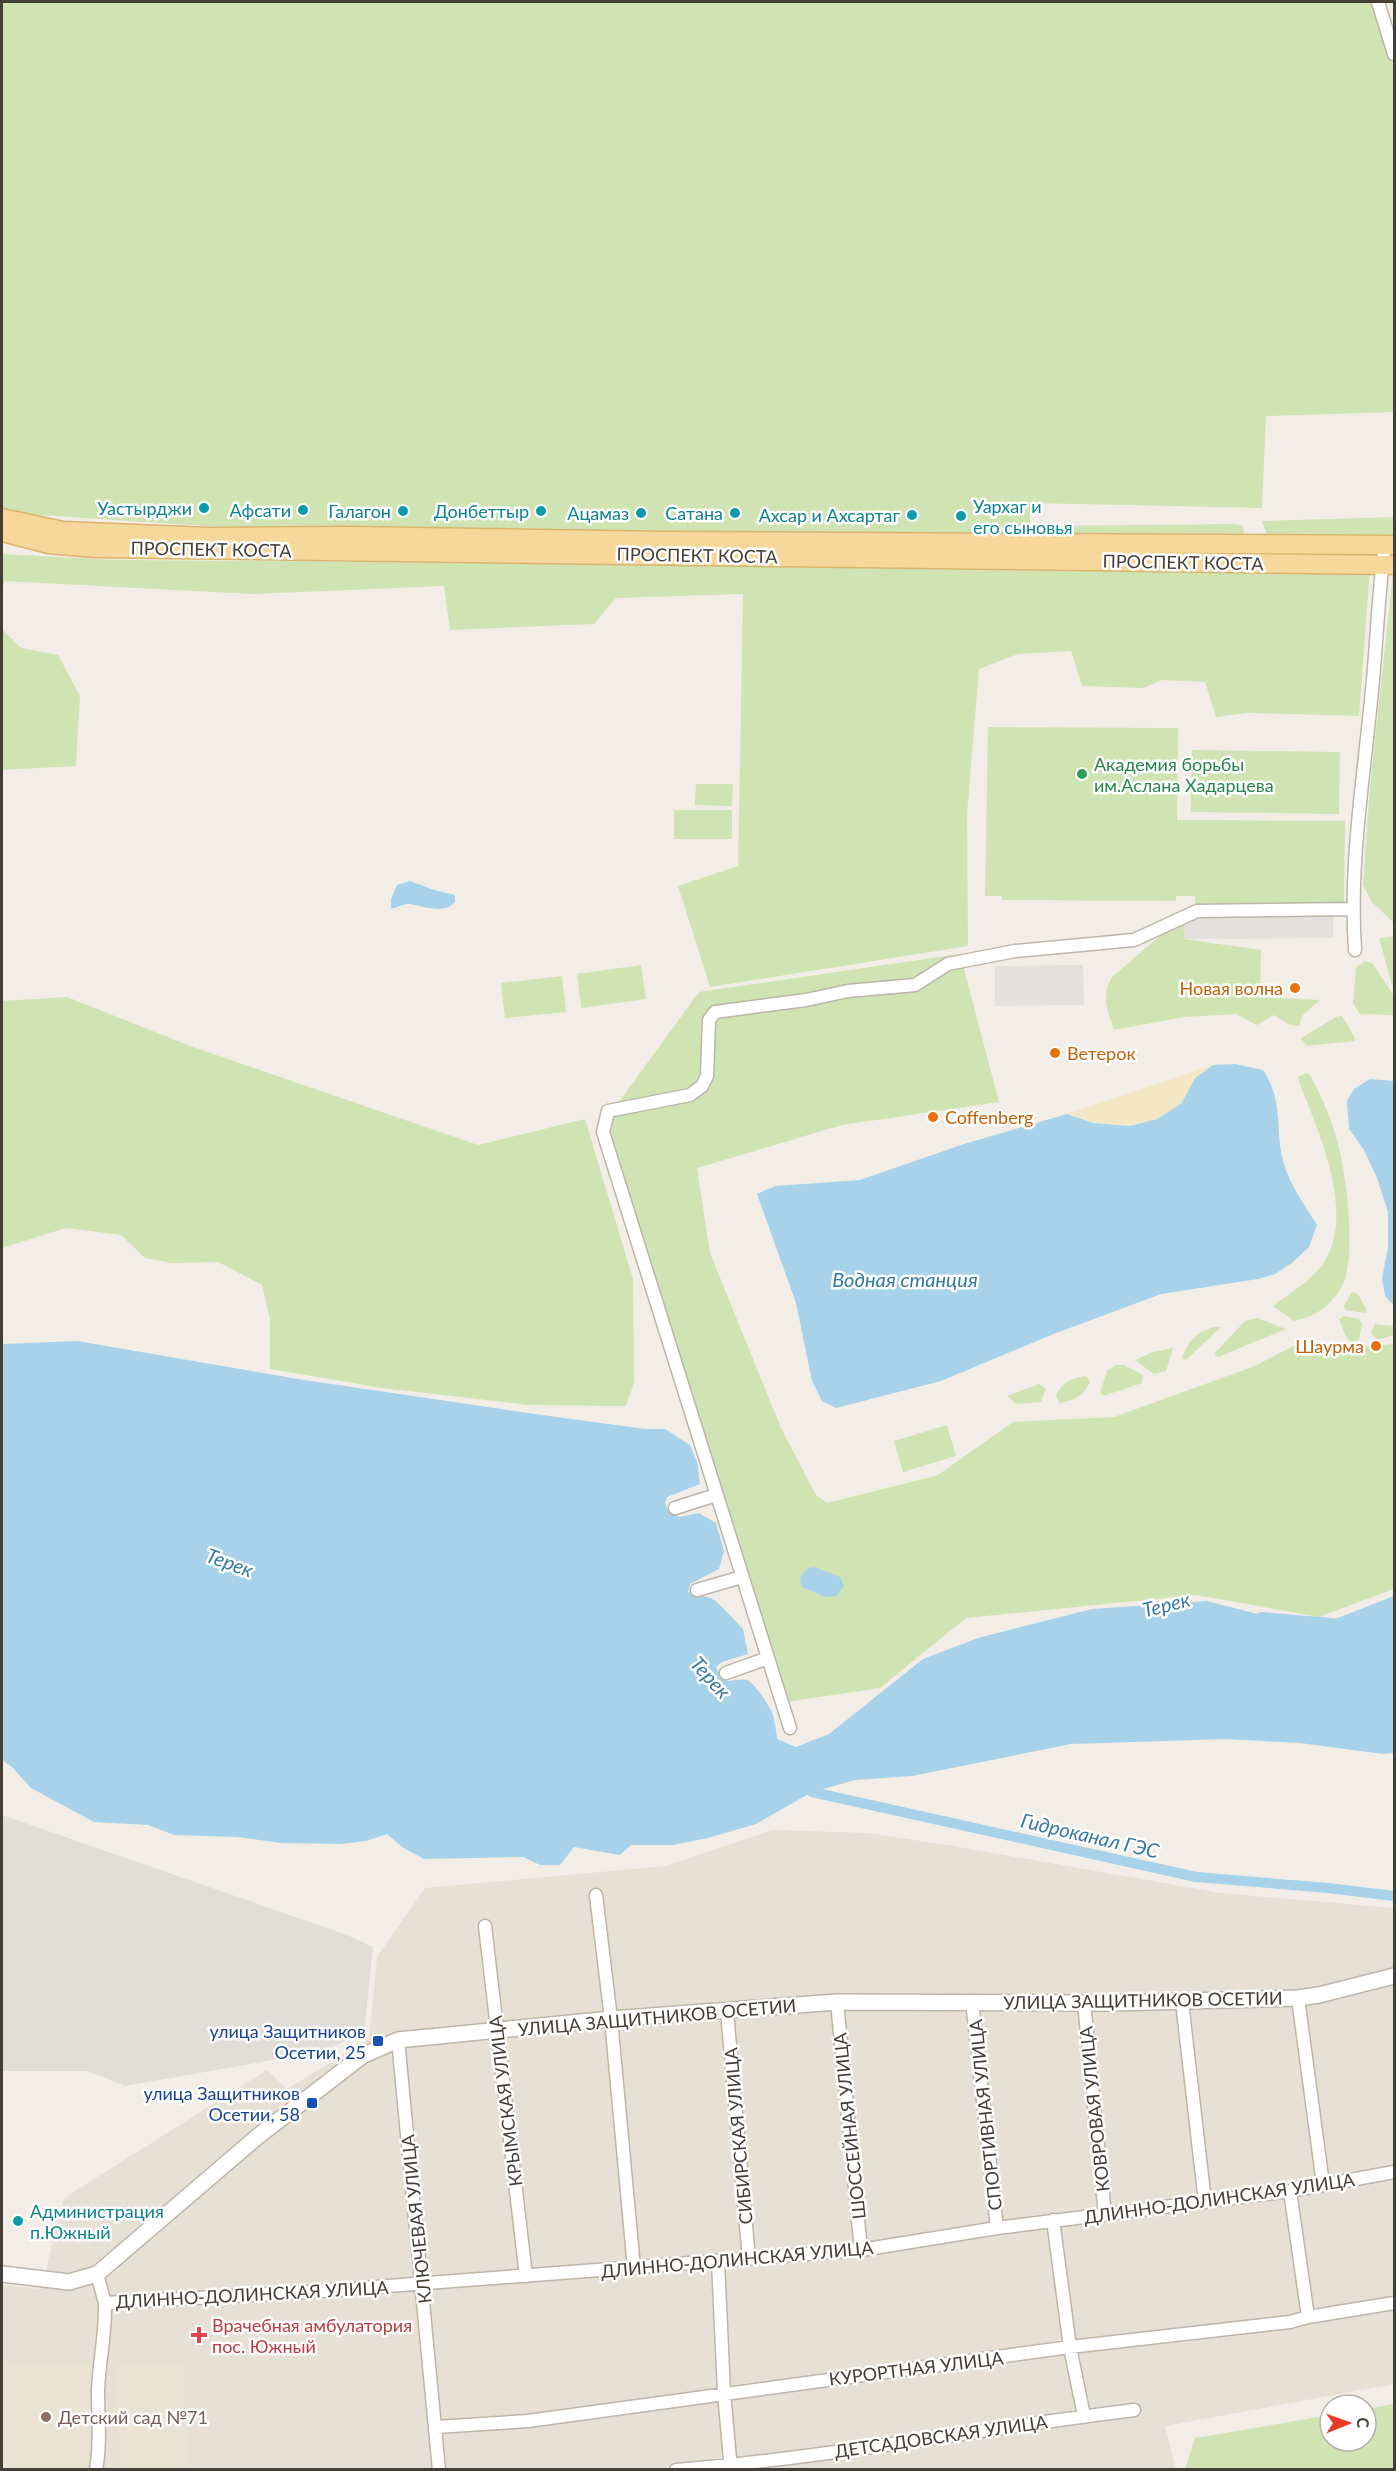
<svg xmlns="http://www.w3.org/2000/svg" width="1396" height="2471" viewBox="0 0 1396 2471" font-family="Lato,sans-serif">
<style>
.residential{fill:#e6e0d5}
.industrial{fill:#e1ddd8}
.education{fill:#eae2d2}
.green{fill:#d0e3b3}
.sand{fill:#f4e7c5}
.parking{fill:#e3e1de}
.water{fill:#a7d2ea}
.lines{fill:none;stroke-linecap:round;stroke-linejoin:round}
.canal{stroke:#a7d2ea;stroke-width:10}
.river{stroke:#a7d2ea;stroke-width:18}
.minor-casing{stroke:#bdb5aa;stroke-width:15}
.tertiary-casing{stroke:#bdb5aa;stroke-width:18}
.primary-casing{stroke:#dab46d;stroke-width:21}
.minor{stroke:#fff;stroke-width:12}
.tertiary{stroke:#fff;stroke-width:15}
.primary{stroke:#f6d89c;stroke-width:18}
.culture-dot{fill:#0f9aa8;stroke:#fff;stroke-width:2}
.leisure-dot{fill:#2e9e5b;stroke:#fff;stroke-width:2}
.food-dot{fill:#e8710a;stroke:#fff;stroke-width:2}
.transit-dot{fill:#1a4fb4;stroke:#fff;stroke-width:2}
.health-dot{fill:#e0444e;stroke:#fff;stroke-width:2}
.education-dot{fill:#8d6e63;stroke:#fff;stroke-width:2}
.labels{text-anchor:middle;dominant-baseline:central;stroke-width:5;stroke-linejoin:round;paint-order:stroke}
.culture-label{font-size:18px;fill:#0d838f;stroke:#fff;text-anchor:end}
.street-label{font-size:18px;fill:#443e36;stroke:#fff}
.leisure-label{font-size:18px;fill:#27864d;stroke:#fff;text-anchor:start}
.food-label{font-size:18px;fill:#c56008;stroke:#fff;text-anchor:end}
.transit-label{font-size:18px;fill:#164399;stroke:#fff;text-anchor:end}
.health-label{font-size:18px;fill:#be3a42;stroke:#fff;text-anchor:start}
.education-label{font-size:18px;fill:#785e54;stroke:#fff;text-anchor:start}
.water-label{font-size:20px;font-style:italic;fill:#3679a0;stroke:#fff}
</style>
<rect width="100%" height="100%" fill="#f2eee7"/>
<!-- residential -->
<path class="residential" d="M772,1830l97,3 84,13 268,47 173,15v476l-229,42 11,43 -1174,1v-185l39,4 23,-91 203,-128 20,19 82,-50 8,-82 48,-69 240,-22z"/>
<!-- industrial -->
<path class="industrial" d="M2,1815l345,120 26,12 -9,87 -46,18 -193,34 -37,-15h-86z"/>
<!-- education -->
<path class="education" d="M93,2362l-5,107h-86v-105z
M184,2362l4,107h-68l-5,-104z"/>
<!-- green -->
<path class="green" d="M2,2h1372l20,66v344l-128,4 -4,92 -231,-5 -2,33 -761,-6 -258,-17 -8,-3z
M1394,517v21l-126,-1 -6,-16z
M1236,524l6,2 2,5 -2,5 -200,-1 -2,-1 -1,-6 3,-2z
M2,554l113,6 1255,8 -11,148 -112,-3 -31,4 -11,-35 -43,-2 -19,8 -61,-2 -11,-35 -53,3 -39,15 -12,145 1,132 -258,41 -32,-101 60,-20 5,-272 -127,4 -22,26 -144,6 -6,-44 -193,8 -246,-13 -3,7z
M1393,573h1v350l-22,-21 -9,-17 7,-99z
M2,629l19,19 37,7 22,41 -4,70 -74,4z
M988,727l190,1 -1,92 168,1 -1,84 -149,-1v-8h-19v5l-174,-1v-4h-17z
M1192,750l148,2 -1,62 -148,-2z
M696,784h37l-1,22 -37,-1z
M674,810h58v29h-58z
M1184,915v24l77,11 -1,47 60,3 -18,16 -3,10 -9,-1 -16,-10 -17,10 -21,-11 -52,3 -70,13c-7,-21 -13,-33 -2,-53z
M1394,934v53l-2,-2 -13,-47 12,-1z
M960,954l39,148 -157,23 -145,43 13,85 71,175 35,67 11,8 111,-28 75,-53 101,-5 141,-51 42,-22 32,-1 31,4 34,-3v245l-75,28 -123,-22 -230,23 -86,70 -94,14 -181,-581 94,-129z
M1365,961l7,2 22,33v19l-34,-1 -7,-11 3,-36z
M641,965l5,34 -65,9 -4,-34z
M562,976l4,36 -61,6 -4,-35z
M67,997l126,50 285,98 107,-26 48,160 1,104 -8,23 -97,-1 -147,-17 -112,-19v-50l-8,-34 -44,-23 -46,1 -27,-5 -24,-23 -55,-7 -64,20v-247z
M1342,1016l13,22 -1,3 -48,5 -5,-8 35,-21z
M1306,1073l4,2c13,24 24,50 30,77 7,31 17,109 1,136 -11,19 -27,29 -47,33l-21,-15c14,-11 32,-22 44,-35 44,-48 2,-138 -18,-189l-1,-5z
M1352,1292l6,2 8,15 -1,4 -20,-3 -1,-4z
M1343,1316l16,3 3,4 -3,17 -8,2 -5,-5 -7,-17z
M1257,1318l29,11 -68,28 -4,-3 31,-33z
M1375,1324l19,2v9l-17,5 -6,-7z
M1214,1327h7l-35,33 -4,-2c9,-21 12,-23 32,-31z
M1173,1348l-7,23 -12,3 -19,-14 18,-8z
M1115,1365h9l19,10 -1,8 -39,13 -3,-3 7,-22z
M1086,1376l4,6c-7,14 -15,18 -31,21l-3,-8c6,-13 16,-17 30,-19z
M1039,1384l7,5 -5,13 -25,2 -9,-8z
M947,1425l9,31 -53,16 -9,-31z
M1394,2404v65h-209l10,-31 135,-23v26h36v-32z"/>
<!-- sand -->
<path class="sand" d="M1213,1065l-18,13 -14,26 -24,15 -27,7 -37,-3 -26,-9z"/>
<!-- parking -->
<path class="parking" d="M1333,914v24l-149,1v-24z
M1083,965l1,40 -89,1v-40z"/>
<!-- water -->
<path class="water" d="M410,881l24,9 21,5v7c-11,13 -31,4 -46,2 -5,0 -12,3 -18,5v-10l6,-14z
M1235,1064l28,6c22,34 11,60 21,94 6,21 21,42 33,61l-8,22 -17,16 -17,11 -17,5 -97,15 -110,41 -110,46 -105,27 -14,-7 -10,-20 -16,-78 -39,-109 18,-8 85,-6 104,-36 103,-30 26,9 37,3 27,-7 24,-15 14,-26 18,-13z
M1370,1079l24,2v225l-9,-10 -3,-18 6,-30v-36l-11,-34 -13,-28 -15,-21 -2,-28 7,-12z
M77,1341l227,39 224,33 117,16h20l25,16 7,17 3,22 -33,13 -2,6 4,9 11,5 19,-4 17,10 8,28 -5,18 -29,15 -2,8 23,6 7,5 25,26 5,25 -26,8 -6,5c11,23 14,10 31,13 7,2 24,28 26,35 2,7 3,16 4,24l19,8 33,-13 94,-75 55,-21 114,-29 115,-8 105,27 82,-32v157l-11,1 -83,-11 -74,-4 -155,5 -159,32 -57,4 -43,12 -56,32 -48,14 -35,7h-42l-11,10 -46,-8 -14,18h-20l-17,-8 -99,2 -22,-12 -15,-13 -21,7 -25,3 -60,-1 -44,-6 -63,-2 -26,-10 -54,-3 -63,-34 -19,-21 -10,-7v-416z
M814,1567l26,10 4,9 -7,10 -12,1 -23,-10 -2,-9c4,-7 6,-10 14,-11z"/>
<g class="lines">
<!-- canal -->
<path class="canal" d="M801,1784l11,8 384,85 132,11 66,8"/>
<!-- river -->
<path class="river" d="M1262,1621l81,7"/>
<!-- minor casing -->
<g class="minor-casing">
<path id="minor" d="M1378,2l16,52
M1355,950c-6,-87 9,-173 17,-260 5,-48 6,-97 13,-145
M675,1508l41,-13
M697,1590l45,-13
M726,1673l42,-15
M790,1728l-187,-596 5,-21 82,-16 12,-9 5,-10 2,-56 6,-8 91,-12 42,-9 67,-6 33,-21 67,-13 119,-11 63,-29 155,-2
M596,1895l15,124 23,249
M485,1926l41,350
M1298,1998l25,186
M972,2001l25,227
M837,2002l24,248
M1182,2002l23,200
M1084,2003l21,212
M727,2012l22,247
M398,2040l41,430
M1290,2191l18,126
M1053,2220l17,127 14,69
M718,2261l6,132 7,77
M97,2274l8,29 204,-11 552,-42 136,-22 293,-37 104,-19
M436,2427l92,-6 542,-74 220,-25 18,-5 86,-14
M96,2470c5,-27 2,-53 2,-79 1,-30 8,-58 7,-88
M676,2470c153,-13 305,-41 458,-60"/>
</g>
<!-- tertiary casing -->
<g class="tertiary-casing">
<path id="tertiary" d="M2,2274l67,8 28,-8 160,-137 105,-81 36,-16 213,-21 226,-17 277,1 184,-5 21,-3 75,-19"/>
</g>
<!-- primary casing -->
<g class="primary-casing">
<path id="primary" d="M2,518l61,13 146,6 139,-1 316,5 730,4
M2,532l47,12 45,4 1300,17"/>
</g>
<!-- minor -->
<use href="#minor" class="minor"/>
<!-- tertiary -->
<use href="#tertiary" class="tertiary"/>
<!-- primary -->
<use href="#primary" class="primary"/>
</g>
<!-- markers -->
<g class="culture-dot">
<circle cx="204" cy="508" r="6"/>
<circle cx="303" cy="510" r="6"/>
<circle cx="403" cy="511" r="6"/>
<circle cx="541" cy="511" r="6"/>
<circle cx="641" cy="513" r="6"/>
<circle cx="735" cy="513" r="6"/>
<circle cx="912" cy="515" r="6"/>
<circle cx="961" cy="516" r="6"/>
<circle cx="18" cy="2221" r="6"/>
</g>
<circle class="leisure-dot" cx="1082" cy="774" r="6"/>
<g class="food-dot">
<circle cx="1295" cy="988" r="6"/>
<circle cx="1055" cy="1053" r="6"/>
<circle cx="933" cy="1117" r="6"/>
<circle cx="1376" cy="1346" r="6"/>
</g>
<g class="transit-dot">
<rect x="372" y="2035" width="12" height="12" rx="3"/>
<rect x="306" y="2097" width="12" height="12" rx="3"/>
</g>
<path class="health-dot" d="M196 2326h6v6h6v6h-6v6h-6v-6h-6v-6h6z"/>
<circle class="education-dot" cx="46" cy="2417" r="6"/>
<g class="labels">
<!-- culture labels -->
<g class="culture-label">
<text x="973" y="506" text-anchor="start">Уархаг и<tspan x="973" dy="21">его сыновья</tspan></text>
<text x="192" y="508">Уастырджи</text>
<text x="291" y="510">Афсати</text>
<text x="391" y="511">Галагон</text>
<text x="529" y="511">Донбеттыр</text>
<text x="629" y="513">Ацамаз</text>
<text x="723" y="513">Сатана</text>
<text x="900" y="515">Ахсар и Ахсартаг</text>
<text x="30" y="2211" text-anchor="start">Администрация<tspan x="30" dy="21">п.Южный</tspan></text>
</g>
<!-- street labels -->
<g class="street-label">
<text transform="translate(211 549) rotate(1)">ПРОСПЕКТ КОСТА</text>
<text transform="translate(697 555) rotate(1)">ПРОСПЕКТ КОСТА</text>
<text transform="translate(1183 562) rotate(1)">ПРОСПЕКТ КОСТА</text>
<text transform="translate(1143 2000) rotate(-1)">УЛИЦА ЗАЩИТНИКОВ ОСЕТИИ</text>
<text transform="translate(657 2017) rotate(-5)">УЛИЦА ЗАЩИТНИКОВ ОСЕТИИ</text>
<text transform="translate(505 2101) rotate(-97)">КРЫМСКАЯ УЛИЦА</text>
<text transform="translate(1094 2109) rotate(-96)">КОВРОВАЯ УЛИЦА</text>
<text transform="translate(985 2115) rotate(-96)">СПОРТИВНАЯ УЛИЦА</text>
<text transform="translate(849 2126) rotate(-96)">ШОССЕЙНАЯ УЛИЦА</text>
<text transform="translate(738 2136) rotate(-95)">СИБИРСКАЯ УЛИЦА</text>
<text transform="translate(1219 2198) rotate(-8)">ДЛИННО-ДОЛИНСКАЯ УЛИЦА</text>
<text transform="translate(416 2219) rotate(-96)">КЛЮЧЕВАЯ УЛИЦА</text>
<text transform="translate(737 2259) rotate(-5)">ДЛИННО-ДОЛИНСКАЯ УЛИЦА</text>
<text transform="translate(252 2294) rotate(-3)">ДЛИННО-ДОЛИНСКАЯ УЛИЦА</text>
<text transform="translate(916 2368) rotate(-7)">КУРОРТНАЯ УЛИЦА</text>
<text transform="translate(941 2436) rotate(-8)">ДЕТСАДОВСКАЯ УЛИЦА</text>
</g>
<!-- leisure labels -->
<g class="leisure-label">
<text x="1094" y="764">Академия борьбы<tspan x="1094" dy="21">им.Аслана Хадарцева</tspan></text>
</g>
<!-- food labels -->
<g class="food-label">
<text x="1283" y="988">Новая волна</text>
<text x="1067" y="1053" text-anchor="start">Ветерок</text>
<text x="945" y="1117" text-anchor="start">Coffenberg</text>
<text x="1364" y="1346">Шаурма</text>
</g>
<!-- transit labels -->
<g class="transit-label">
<text x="366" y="2031">улица Защитников<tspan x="366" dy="21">Осетии, 25</tspan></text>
<text x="300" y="2093">улица Защитников<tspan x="300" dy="21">Осетии, 58</tspan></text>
</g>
<!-- health labels -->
<g class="health-label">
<text x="212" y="2325">Врачебная амбулатория<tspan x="212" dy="21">пос. Южный</tspan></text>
</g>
<!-- education labels -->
<g class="education-label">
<text x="58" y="2417">Детский сад №71</text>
</g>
<!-- water labels -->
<g class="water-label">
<text x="905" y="1279">Водная станция</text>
<text transform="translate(230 1562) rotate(20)">Терек</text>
<text transform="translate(1166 1604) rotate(-14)">Терек</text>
<text transform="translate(711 1677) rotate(48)">Терек</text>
<text transform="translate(1090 1835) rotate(13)">Гидроканал ГЭС</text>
</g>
</g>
<!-- border -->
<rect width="1396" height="2471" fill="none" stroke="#443e36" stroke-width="6"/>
<!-- north arrow -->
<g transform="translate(1348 2423) rotate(89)"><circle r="28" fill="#ffffff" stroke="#b4b2af" stroke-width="1.5"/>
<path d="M0-4.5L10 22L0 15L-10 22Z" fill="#e93a27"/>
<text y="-9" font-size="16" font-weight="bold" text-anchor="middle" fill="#443e36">С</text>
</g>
</svg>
